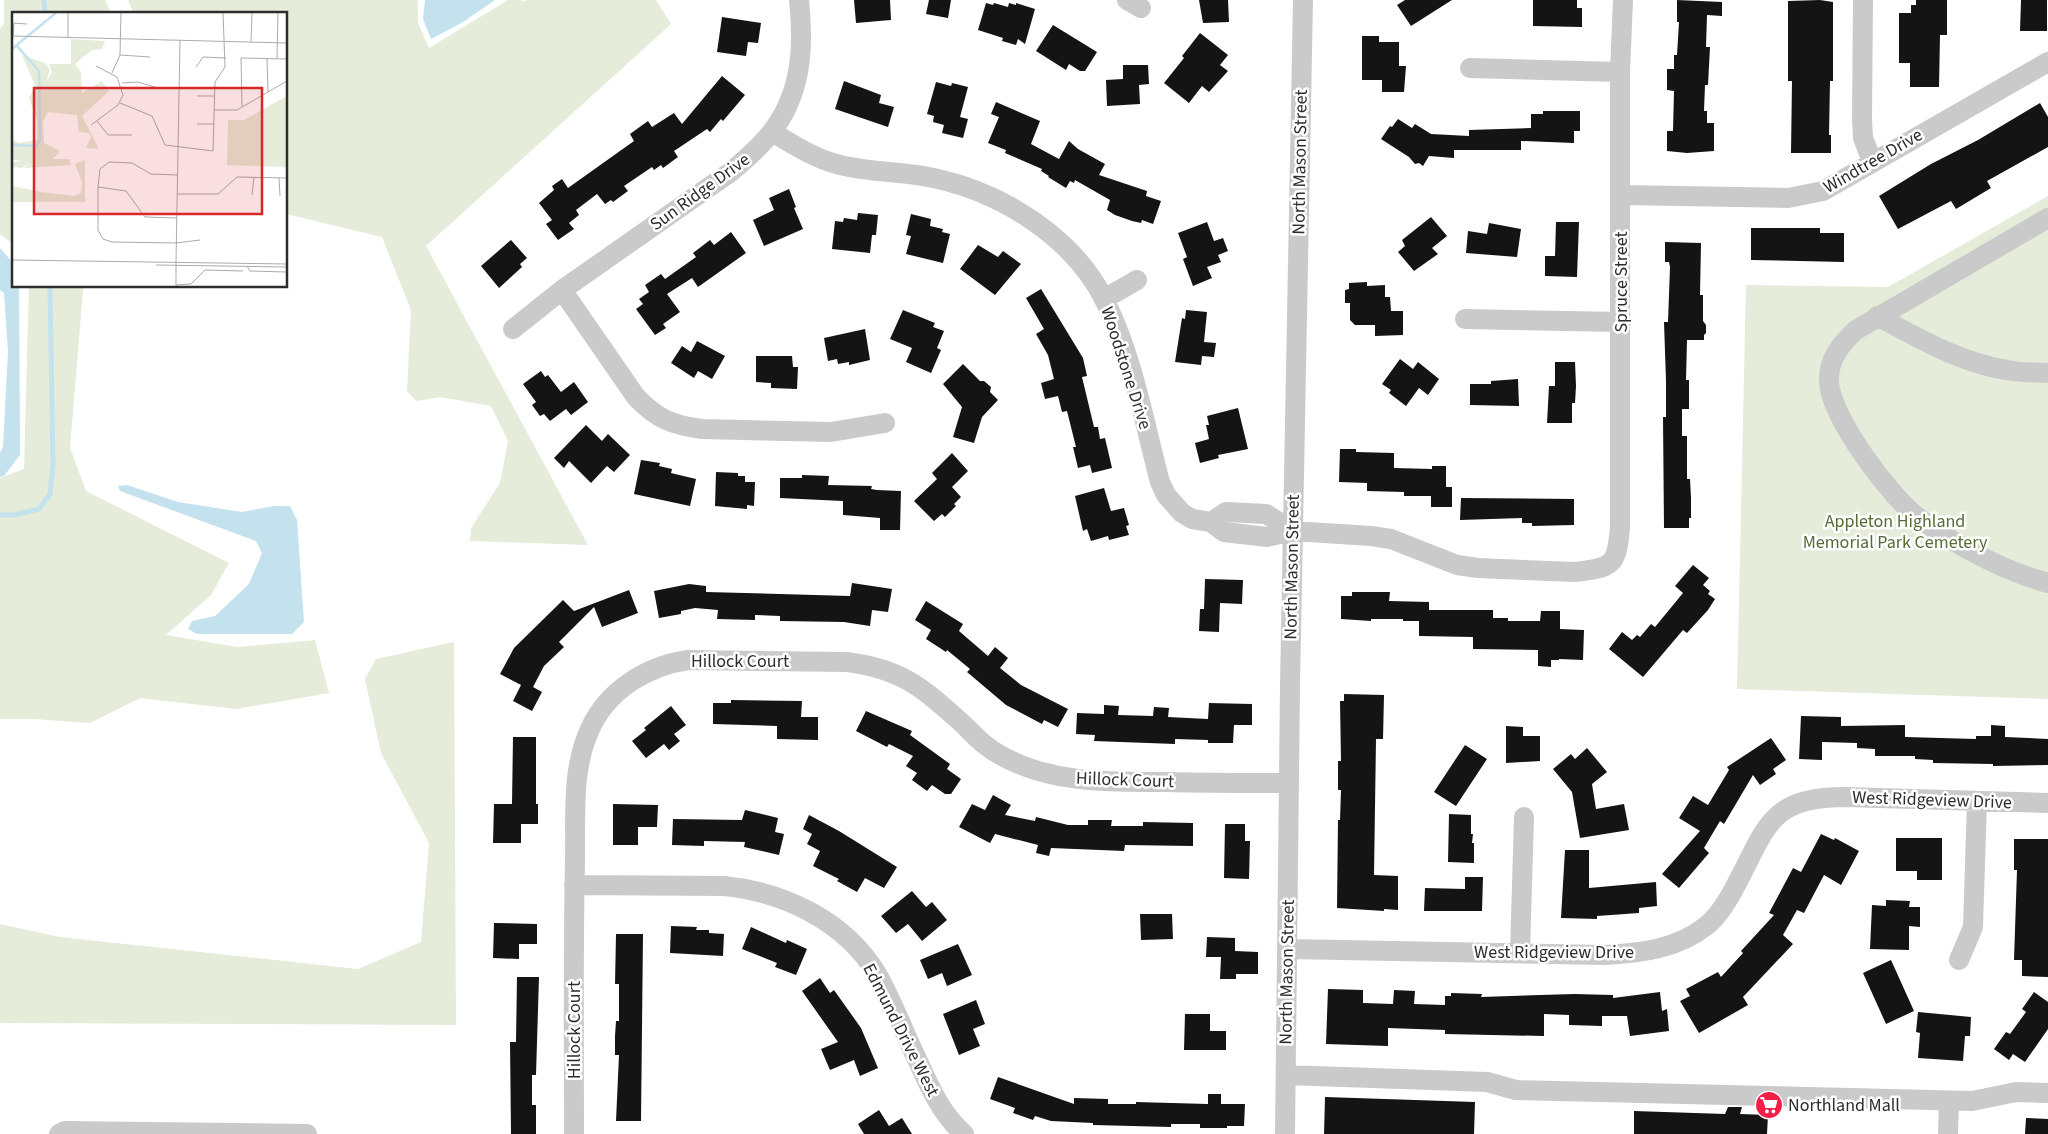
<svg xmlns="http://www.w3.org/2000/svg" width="2048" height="1134" viewBox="0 0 2048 1134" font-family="'Source Sans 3',sans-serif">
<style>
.green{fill:#e5ecd9}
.water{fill:#c3e2ee}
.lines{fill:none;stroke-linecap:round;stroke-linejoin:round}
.stream{stroke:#c3e2ee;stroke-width:5}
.building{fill:#141414}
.minor{stroke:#cacaca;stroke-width:20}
.labels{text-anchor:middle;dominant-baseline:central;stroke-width:5;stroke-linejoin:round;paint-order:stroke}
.street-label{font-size:18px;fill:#2d2d2d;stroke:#fff}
.park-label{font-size:18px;fill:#566c37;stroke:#fff}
.poi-label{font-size:18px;fill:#2d2d2d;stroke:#fff;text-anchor:start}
.inset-river{fill:none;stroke:#c3e2ee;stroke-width:2.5}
.inset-road{fill:none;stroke:#ababab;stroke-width:1}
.view{fill:#d62828;fill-opacity:0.15;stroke:#d62828;stroke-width:2.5}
.inset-edge{fill:none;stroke:#2d2d2d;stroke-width:2.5}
</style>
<rect width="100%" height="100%" fill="#fff"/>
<!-- green -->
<path class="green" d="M4,0h101l6,14h-97v231l-14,-11v-205l4,-5z
M128,0h290v23l11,25 79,-48h12l4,2 2,-2h130l15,24 -245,222 162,299 -118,-4 1,-13 29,-45 8,-42 -17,-35 -51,-9 -24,4 -9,-10 4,-81 -29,-73 -96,-23v-200h-152z
M2048,196v503l-311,-10 9,-404 142,2z
M29,286h56l-2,4 -13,158 16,43 143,72 -18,32 -45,40 71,12 78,-7 14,53 -93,16 -96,-11 -50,25 -56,-4h-34v-241l24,-9z
M454,642l2,383 -456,-2v-99l60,13 298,32 63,-27 8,-99 -48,-90 -16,-74 11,-20z"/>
<!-- water -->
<path class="water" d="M425,0h70l-32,22 -32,17 -8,-20z
M0,248l14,16v22h5l1,169 -16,21 -4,1v-24l3,-6 5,-96 -4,-58 -4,-3z
M127,485l51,17 64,10 32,-6h16l7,14 7,102 -12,12h-95l-9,-5 4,-8 23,-5 34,-32 13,-31 -6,-12 -136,-50 -2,-5z"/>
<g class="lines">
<!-- stream -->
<path class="stream" d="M44,0l1,14
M0,515h14l25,-6 11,-15 3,-28 -3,-180"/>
</g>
<!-- building -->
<path class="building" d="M854,0h36l1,20 -35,3z
M929,0h22l-3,18 -22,-4z
M1199,0h29l1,22 -26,1z
M1405,0h47l-41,26 -14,-21z
M1533,0h44v8h5v19l-49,-1z
M1677,0l45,2v14l-15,-1 -1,32h4l-2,38h-3l-1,26h3v12h7v28l-27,2 -20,-2v-20h6l1,-40 -7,-1v-21h7v-14h3l2,-33h-2z
M1820,0l13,2v79h-3l-1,54h2v18h-40l1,-72h-4v-80z
M1916,0h31v35h-7l-1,52h-29v-24h-11v-50h12v-8h5z
M2021,0h26v31h-27z
M986,3l7,2 1,-2 14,4 1,-4 7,2v-2l19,6 -10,35 -7,-5 -2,6 -14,-4 1,-3 -25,-8z
M722,17l39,6 -3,20 -10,-1 -2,14 -29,-4z
M1053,25l44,27 -12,19h-5l-11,-7 -3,6 -30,-19z
M1200,33l28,22 -8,10 8,6 -19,21 -7,-6 -13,17 -25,-20 20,-25 -2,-2z
M1362,36h17v6h20v24h7l-2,26h-22v-12h-20z
M1123,65h25l1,19 -10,1 1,19 -33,2 -1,-26 17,-1z
M722,76l23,19 -22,26 -2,-2 -11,13 -3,-3 -33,22 4,6 -15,11 -2,-3 -7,5 -2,-3 -28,19 4,5 -15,11 -2,-2 -6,4 -8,-10 -21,16 3,5 -10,8 5,6 -16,11 -12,-16 6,-4 -13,-17 15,-13 -2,-4 10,-7 6,9 66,-47 -4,-7 18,-13 4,6 22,-14 8,11z
M844,81l37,14 -2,8 15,4 -6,20 -53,-18z
M936,82l15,4 1,-3 16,4 -8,30 8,2 -5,19 -21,-5 2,-8 -11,-3 1,-6 -7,-2z
M996,102l44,19 -9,23 28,15 10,-18 9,8 27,15 -6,11 48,16 -1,5 15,5 -8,23 -11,-4 -1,3 -9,-2 -17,-6 -8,-5 3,-10 -35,-20 -1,3 -4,-2 -4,7 -18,-11 1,-1 -8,-5 1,-2 -37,-16 1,-3 -18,-7 11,-26 -8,-3z
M2040,103l8,14v30l-61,34 4,7 -35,21 -5,-8 -53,28 -19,-33 52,-32 47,-24z
M1543,111h37v20h-6v12l-53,-2v9h-67v8l-25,-2 -6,10 -4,-3 -4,1 -6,-7 -28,-18 9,-13 2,1 6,-8 14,9 3,-4 16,10 38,2v-6l62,-2v-14h12z
M789,189l7,18 -2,1 9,21 -39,17 -11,-26 21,-10 -5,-12z
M858,213l20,2 -2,20h-4l-2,18 -38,-4 3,-28 8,1 1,-4 13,2z
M911,214l20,5 -1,7 13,3 -1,3 8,2 -7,29 -37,-9 5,-18 -5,-1z
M1431,217l16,19 -15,12 6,6 -24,17 -16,-19 7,-6 -3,-6z
M1207,222l7,19 9,-3 5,13 -10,4 3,7 -14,5 5,11 -19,8 -10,-27 4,-2 -9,-24z
M1556,222h23l-2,55 -32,-1v-20h10z
M1489,223l32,6 -4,28 -51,-4 2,-22 19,3z
M1751,228h69v5h24v29l-93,-2z
M731,232l15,21 -48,34 -6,-9 -25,16 13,18 -17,12 3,4 -11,7 -19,-26 7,-5 -4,-5 10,-7 -4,-7 16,-11 4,5 31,-22 -3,-4 17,-13 4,5z
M511,240l16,18 -7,6 2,3 -23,21 -18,-22z
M1665,242l36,1 -1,52h3v26l3,4v8l-2,2v5h-17l-1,40h3v29h-7v27h5v43h3l1,19v20h-2v10h-25l-1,-111h3v-36l-2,-59h4l2,-55 -1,-5h-4z
M978,245l20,12 5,-6 18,13 -26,31 -35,-26z
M1367,282v4l18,-1v12h5l1,14h12v24l-28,1v-11h-20l-5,-5v-17h-5v-13l4,-1v-6z
M1041,289l42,69 4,18 -5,1 12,50h4l2,12 5,-1 7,30 -20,5 -2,-8 -12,3 -5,-21h3l-9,-36 -5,1 -4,-16 -13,3 -4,-16 13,-4 -6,-24 -12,-21 8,-5 -18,-31z
M903,310l32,13 -2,4 11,4 -7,17 4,2 -10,23 -25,-11 6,-14 -22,-9z
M1186,310l21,2 -3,30 12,1 -2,14 -12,-1 -1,9 -26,-3 7,-44 3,1z
M865,329l5,31 -21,5v-3l-11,2 -1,-5 -9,2 -4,-23z
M697,341l28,15 -13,23 -14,-8 -4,7 -23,-15 11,-17 9,6z
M756,356h36l1,11h5l-1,22 -26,-1v-5l-15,-1z
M1400,359l13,10 5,-7 21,17 -11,16 -9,-7 -13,18 -17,-13 2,-3 -9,-6z
M1555,362h20l1,24 -1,17h-3v20h-25l2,-37h6z
M963,364l17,17h4l7,6 -1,5 8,8 -16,17 -8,26 -21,-6 9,-30 -19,-23z
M541,371l4,6 3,-2 13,17 13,-10 14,20 -17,13 -5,-6 -16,12 -6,-7 -4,2 -8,-11 4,-3 -13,-18z
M1518,379l1,27 -49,-1v-21h21v-3z
M1238,408l10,41 -30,6 1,3 -19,5 -5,-20 14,-4 -3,-14h3l-2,-9z
M586,425l16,16 6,-7 22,21 -16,17 -7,-6 -16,17 -22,-22 -5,7 -10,-10z
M1340,449h16v3l38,1v15l38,1v-3h14v21h6v20h-21v-11h-27v-4l-37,-1v-8l-28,-1z
M952,453l16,18 -16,16 9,10 -7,7 2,2 -11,11 -3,-3 -8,7 -20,-20 23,-22 -5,-6z
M641,460l19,3 -1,3 13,3 -1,4 25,6 -6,27 -56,-12z
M716,472l22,1v3h7v6h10l-1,24 -7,-1v4l-32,-3z
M802,475l27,1 -1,9 44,1 -1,3 6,1 24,1 -1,39h-20v-12l-37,-3v-14l-63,-3v-20h22z
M1104,488l7,23 13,-3 5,17 -3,1 3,9 -20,5 -1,-4 -17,5 -4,-12 -4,2 -8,-35z
M1461,498l113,1v26l-42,1v-3h-10v-5l-62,2z
M1693,565l16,13 -6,7 7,6 -2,3 7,5 -7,11 -21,23 -4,-3 -40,47 -34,-28 13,-17 10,8 5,-5 3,2 11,-13 4,3 28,-34 -8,-7z
M1205,579l38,1 -1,24 -22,-1 -1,29 -20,-1 1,-22h4z
M852,583l40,6 -4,23 -16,-2 -2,16 -26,-4 -64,-1v-5l-25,-1v5l-38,-1 1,-9 -23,-2 -14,3v3l-22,4 -5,-27 35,-7 17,2v6l144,4z
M629,590l9,23 -36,14 -8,-20 -35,35 5,5 -20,19 -11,21 9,5 -10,19 -19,-10 8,-16 -21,-11 14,-26 49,-48 11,11z
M1352,592h38l-1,9 40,1v8h64v8h15v3h32l1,-10h19v18l24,1 -1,30 -24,-1v1h-8v7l-13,-1v-16l-65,-1v-12l-54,-1v-15h-16v-2h-32v2l-30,-2v-23h11z
M926,601l37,23 -4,7 29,25 7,-9 13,11 -8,10 21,17 47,24 -10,18 -14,-7 -2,4 -36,-19 -39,-33 3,-3 -23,-19 -1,2 -20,-13 5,-9 -16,-10z
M1344,694l40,1 -1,44h-7l-2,136 24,1v34l-14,-1v2l-47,-3 1,-88h2l1,-30h-3v-29h3l-1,-60h4z
M731,700l71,1 -1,16h17v23l-41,-1v-13l-64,-2v-21h18z
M1209,703l43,1v21h-18l-1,18h-25v-3l-33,-1v5l-81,-3 1,-6 -19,-1 1,-21 27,1v-9l15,1 -1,9 35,1 1,-9 15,1 -1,9 40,2z
M671,706l15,19 -12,9 6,7 -11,9 -5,-6 -18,14 -14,-17 14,-11 -2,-2z
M866,711l46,20 -2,4 40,29 -3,5 14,10 -10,15h-6l-13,-9 -5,6 -15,-11 5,-7 -11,-7 7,-10 -24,-12 -2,3 -31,-16z
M1801,716l40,1v9l64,-1v12l71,2v-3h15v-11l14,1v11l43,2v26l-55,1v-2l-60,-1v-3l-18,-1v-3h-40v-7l-18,-1v-5l-35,-1v18l-23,-1z
M1506,726l17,1v9h17v25l-34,2z
M513,737h23v67h2v20h-17v19h-28l1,-39h18z
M1771,738l15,22 -13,9 3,5 -16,11 -7,-10 -29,49 -4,-3 -16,27 5,5 -30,35 -17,-14 38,-43 -21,-13 14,-22 15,9 21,-35 -2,-3z
M1465,745l22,14 -31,47 -22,-14z
M1587,748l20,24 -15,12 4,25 28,-5 5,26 -49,8 -8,-46 -19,-23 18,-15 4,5z
M993,795l18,10 -6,10 30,6 1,-4 32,8h20v-5h24l-1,6h32v-4l50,1v23l-68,-1 -1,6 -73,-3 -2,8 -13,-3 2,-8 -43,-11 -5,9 -31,-16 13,-23 13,6z
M613,804l45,1 -1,22h-19v18h-25z
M745,810l33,8 -3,14 9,2 -5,21 -35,-8 1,-5 -41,-1v5l-32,-1 1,-26 69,1z
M1449,814l22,1v19h2l-1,9h2v20l-26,-1z
M809,815l30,16 58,36 -13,21 -19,-10 -8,14 -20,-11 2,-2 -26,-13 7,-15 -13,-7 5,-10 -9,-5z
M1225,824h20v17h5l-1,38 -25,-1z
M1821,834l13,6 1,-2 24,13 -18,34 -17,-10 -20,38 -7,-3 -14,25 10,9 -50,53 5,8 -49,28 -19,-32 10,-5 -4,-7 32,-17 3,5 22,-24 -2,-2 33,-36 -5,-2 24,-45 8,4z
M1896,838h46v42h-25v-9h-21z
M2014,839h34v138l-26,-1v-16h-8l3,-90h-3z
M1565,850h24v38l67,-6 1,24 -18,2v5l-42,3v3l-36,-1z
M1465,877h18l-1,34h-58l1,-23 40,1z
M912,891l14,16 6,-5 15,18 -25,21 -14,-17 -12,9 -15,-17z
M1886,900l24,1 -1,6h11v20l-11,-1v24l-39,-1 2,-44 14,1z
M1140,914h32l1,25 -32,1z
M494,923l43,1v20h-18v15l-26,-1z
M671,926l26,1 -1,3h13v3l15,1 -1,22 -53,-3z
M751,927l35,16 1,-3 20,9 -11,26 -21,-8 2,-4 -35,-14z
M616,934h27l-2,187h-25l3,-66h-4v-19l1,-15h3v-37h-4z
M1207,937l28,1v13l23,1v22h-22v5h-16l1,-22h-15z
M958,944l14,31 -25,11 -5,-13 -14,6 -8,-19z
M1891,960l23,51 -28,13 -23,-51z
M517,977h22l-3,98h-4v30h4v29h-25l-1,-92h6z
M820,978l10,15 4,-3 27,38 17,40 -18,8 -6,-16 -24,10 -9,-21 17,-7 -36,-51z
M1328,989l35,1v13l30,1 1,-14 21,1 -1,13 31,1v-9h6v-3l31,1 -1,3 93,-3 39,1v3l47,-6 2,19 5,-2 2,22 -39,5 -3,-20h-25v10l-33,-1v-10l-25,-1v22l-99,-2v-4l-57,-2v18l-62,-2z
M2034,992l14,10v27l-23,33 -12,-8 -4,6 -15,-11 12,-17 4,2 16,-22 -4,-3z
M976,1000l9,24 -12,5 7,17 -21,9 -16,-41z
M1918,1012l53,5 -1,19h-5l-2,25 -45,-3 2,-25 -4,-1z
M1185,1014h25v17h16v19h-42z
M998,1077l76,27v-6l34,1v5h28v-2l72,2v-10h13v10h24l-1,22h-17v2h-27v-4h-29v3l-78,-2v-2l-42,-2 -16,-5 -2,4 -20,-7 2,-5 -25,-9z
M1325,1097l150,5 -1,32h-150z
M1728,1107h14l-2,7 28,1 -1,19h-133v-23l91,3z
M879,1110l10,16 13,-8 10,16h-48l-6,-10z
M2026,1118l22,1v15h-23z"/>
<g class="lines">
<!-- minor -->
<path class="minor" d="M1127,0l14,8
M1863,0l-1,119 1,19 9,23
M1470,68l150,4
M772,132c22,13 43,27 68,33 32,8 66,6 98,14 66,15 136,59 167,122 28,56 39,121 55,181l6,13 16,18 10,6 19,3 13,10 43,5 26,-6 78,5 20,3 66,26 21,3 97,4c38,-4 42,-7 45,-45v-455l3,-72
M1622,195l166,3 35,-7 225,-129
M2048,218l-192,112c-15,14 -28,29 -27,52 2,36 62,116 91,137 39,28 81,51 128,64
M562,290l74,107c21,22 36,28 66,32l129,3 54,-9
M1104,299l33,-19
M1877,316c42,23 88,49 136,55 12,2 23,1 35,2
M1465,319l156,3
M513,329l49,-39 170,-119c14,-12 28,-24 39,-38 31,-40 33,-86 28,-133
M1211,522l15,-10 40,2 27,17
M574,885l150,1c60,6 121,35 153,88 15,26 26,56 39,83 13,28 24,56 48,77
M1288,949l317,6c36,-2 72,-6 101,-29 12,-9 22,-26 29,-39 32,-60 34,-90 110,-90l203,6
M1520,952l4,-135
M1959,960l14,-33 4,-126
M1286,1075l201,7 29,8 456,11 44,-9 32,1
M59,1134l6,-3 242,3
M574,1134c0,-91 -1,-182 1,-274 1,-43 -4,-90 15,-131 17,-38 56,-63 98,-69l159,2c56,7 77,27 117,63 12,12 23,24 38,31 51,28 109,26 166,26 40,1 81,1 121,1
M1285,1134l5,-448 13,-686
M1948,1134l1,-33"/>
</g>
<!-- icons -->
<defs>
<g id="supermarket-disc" transform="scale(1.4375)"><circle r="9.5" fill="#f41f47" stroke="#fff"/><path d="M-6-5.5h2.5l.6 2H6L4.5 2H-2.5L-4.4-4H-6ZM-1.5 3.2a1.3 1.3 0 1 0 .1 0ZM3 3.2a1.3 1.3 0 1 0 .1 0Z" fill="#fff"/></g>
</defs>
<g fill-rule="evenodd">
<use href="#supermarket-disc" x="1769" y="1105"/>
</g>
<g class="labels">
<!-- street labels -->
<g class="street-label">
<text transform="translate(1873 161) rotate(-30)">Windtree Drive</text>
<text transform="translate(1300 162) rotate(-89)">North Mason Street</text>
<text transform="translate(700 192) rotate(-36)">Sun Ridge Drive</text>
<text transform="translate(1621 282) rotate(-90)">Spruce Street</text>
<text transform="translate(1126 368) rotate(72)">Woodstone Drive</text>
<text transform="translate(1292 567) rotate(-89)">North Mason Street</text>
<text x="740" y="661">Hillock Court</text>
<text transform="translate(1125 780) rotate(2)">Hillock Court</text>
<text transform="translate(1932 800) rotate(2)">West Ridgeview Drive</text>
<text x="1554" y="952">West Ridgeview Drive</text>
<text transform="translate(1287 972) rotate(-89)">North Mason Street</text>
<text transform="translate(574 1030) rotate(-90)">Hillock Court</text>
<text transform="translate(901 1030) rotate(63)">Edmund Drive West</text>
</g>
<!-- park labels -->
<g class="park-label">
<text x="1895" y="521">Appleton Highland<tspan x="1895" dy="21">Memorial Park Cemetery</tspan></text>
</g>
<!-- poi labels -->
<g class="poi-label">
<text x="1788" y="1105">Northland Mall</text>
</g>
</g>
<!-- overview -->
<g transform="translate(12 12)">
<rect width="275" height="275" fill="#fff"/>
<path d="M59,27l34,2 -3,8 -10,1 -17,14 6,8 1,21 20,-12 7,10 -27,25 17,33 -13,-1 5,-11 -2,-4 -10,-1 -2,-17 -29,-3 -5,9 1,22 16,8 -7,8h16l2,6 -47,3 5,-4 -5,-3 4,3 -6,4 -10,-1v-5l11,-1 -11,-1v-21l7,4 18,-3v-20l-8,-22 6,-12 -13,-31 23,8 5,7 -4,12 6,-10 -3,-8h22zM275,84v71l-60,-2 1,-45h16zM73,148v42h-73v-16l29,6 33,4 7,-3 1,-11 -7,-18z" fill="#e5ecd9"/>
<path class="inset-river" d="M0,37l45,-37M0,133l24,1 4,-6 -1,-69 -22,-25"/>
<path class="inset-road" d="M0,24l275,7M1,24l1,-13 13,1M56,25v-25M239,30l1,-30M108,43l30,2M255,46l1,34M265,46l1,-46M184,55l7,-10 23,1M100,61l8,-18 1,-43M110,71l16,-1 23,7M185,84h17M108,91l32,13 13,29 48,6 2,-69 10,-15 -2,-55M230,94l-1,-48 46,1M202,98h23l50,-29M85,109l11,14h24M185,112h17M79,113l27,-20 5,-10 -6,-18 -21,-11M267,166l1,18M86,175l28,4 19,26 32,1M165,182h41l19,-17 50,1M240,183l2,-18M164,231l-64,-1 -9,-3 -5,-9v-43l2,-18 9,-7 23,1 19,11 26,1M164,231l24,-3M0,248l275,4M164,250l4,-222M164,251v24M144,253l131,2M235,254l3,5 37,1M164,273l15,-1 14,-14 38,1"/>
<path class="view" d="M22,76h228v126h-228z"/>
<rect width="275" height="275" class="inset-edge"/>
</g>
</svg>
